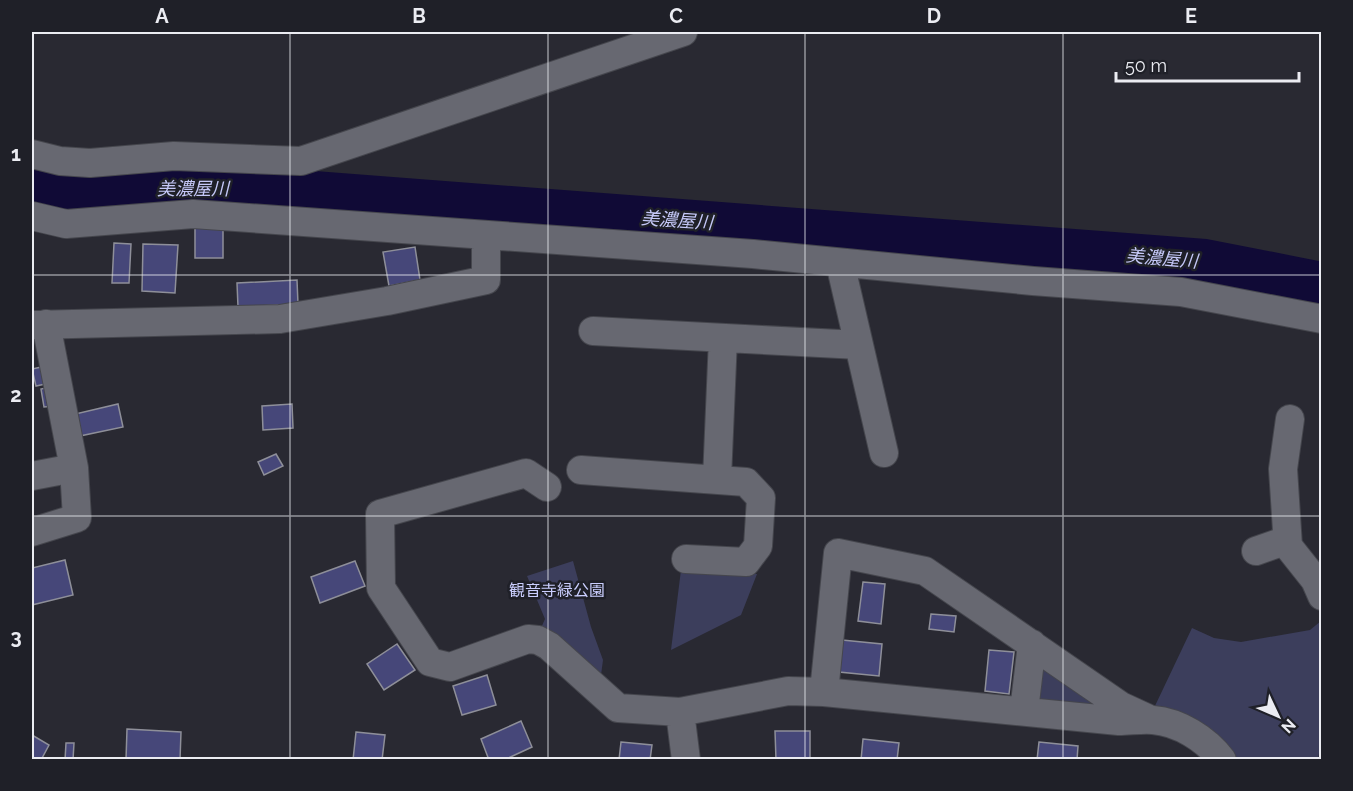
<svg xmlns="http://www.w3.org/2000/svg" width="1353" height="791" viewBox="0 0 1353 791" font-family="Raleway,'Noto Sans JP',sans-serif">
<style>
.green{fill:#3c3e5c}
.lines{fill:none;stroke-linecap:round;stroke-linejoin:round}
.river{stroke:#100a36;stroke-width:44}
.building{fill:#464779;stroke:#8e8f99;stroke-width:1.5}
.minor-casing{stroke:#45464d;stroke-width:30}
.minor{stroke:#676871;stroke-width:28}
.grid{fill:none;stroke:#ebecf2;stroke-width:1.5;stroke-opacity:0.55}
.labels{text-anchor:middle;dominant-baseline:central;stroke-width:5;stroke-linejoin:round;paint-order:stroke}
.park-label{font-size:16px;fill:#cacefe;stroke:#1f2028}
.water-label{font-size:18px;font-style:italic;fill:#c5c8f8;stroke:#1f2028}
.neatline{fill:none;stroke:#ebecf2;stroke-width:2}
.grid-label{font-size:20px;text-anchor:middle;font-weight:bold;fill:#ebecf2}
</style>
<rect width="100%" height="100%" fill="#292932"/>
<!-- green -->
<path class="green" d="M573,561l18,66 12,33 -2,15 -60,-47 4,-9 -18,-43z
M681,570l76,4 -16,41 -70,35z
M1321,621l1,115 -4,23h-86l-78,-51 38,-80 22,10 27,4 69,-12z
M1038,659l59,42 -7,7 -48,-3 -8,-10z"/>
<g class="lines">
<!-- river -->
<path class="river" d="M32,185l33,7 126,-6 123,7 891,68 117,23"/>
</g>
<!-- building -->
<path class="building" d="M195,227h28v31h-28z
M114,243l17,1 -2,39h-17z
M143,244l35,1 -3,48 -33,-2z
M415,247l5,33 -31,6 -6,-34z
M297,280l1,24 -60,3 -1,-24z
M46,366l4,17 -14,3 -4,-17z
M50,387l4,19 -10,1 -3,-18z
M118,404l5,23 -48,10 -4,-22z
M292,404l1,24 -30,2 -1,-24z
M276,454l7,12 -19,9 -6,-13z
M65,560l8,35 -41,10v-37z
M355,561l10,25 -45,17 -9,-26z
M863,582l22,2 -4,40 -23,-3z
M931,614l25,2 -2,16 -25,-3z
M842,640l40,4 -3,32 -40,-4z
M397,644l18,26 -31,20 -17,-26z
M989,650l25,2 -5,42 -24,-3z
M487,675l9,30 -34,10 -9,-29z
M521,721l11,26 -28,13h-15l-8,-21z
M127,729l54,3 -1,28h-54z
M775,731h35v29h-34z
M356,732l29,3 -3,25h-29z
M32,735l17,10 -8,15h-9z
M863,739l36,4 -2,17h-36z
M621,742l31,3 -2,15h-31z
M1039,742l39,4 -1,14h-40z
M66,743h8l-1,17h-8z"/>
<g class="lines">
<!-- minor casing -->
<g class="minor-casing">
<path id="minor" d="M32,154l28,7 30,2 84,-7 127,5 382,-129
M32,216l34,8 127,-10 560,40 280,27 148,11 141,27
M840,263l44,190
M32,325l248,-6 107,-18 99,-21v-45
M593,331l266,14
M1290,419l-7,50 5,77 27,34 7,16
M581,470l165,12 15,16 -3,48 -12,16 -60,-3
M32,476l42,-8
M717,479l6,-141
M547,487l-21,-14 -146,41 1,74 49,74 20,5 78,-28 10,1 11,6 69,62 62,4 108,-21 36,1 295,29c11,0 23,-2 34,-1 26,2 53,19 69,40
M32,532l45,-14 -3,-50 -28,-144
M1256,551l31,-11
M824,692l14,-139 87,18 196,135 26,12
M1024,711l8,-67
M680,712l6,48"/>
</g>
<!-- minor -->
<use href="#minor" class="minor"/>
</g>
<!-- grid -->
<path class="grid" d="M290,32v728M548,32v728M805,32v728M1063,32v728M32,275h1290M32,516h1290"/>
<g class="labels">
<!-- park labels -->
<g class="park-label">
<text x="557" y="590">観音寺緑公園</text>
</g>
<!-- water labels -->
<g class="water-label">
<text x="193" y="188">美濃屋川</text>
<text transform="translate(677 220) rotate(4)">美濃屋川</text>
<text transform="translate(1162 258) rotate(5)">美濃屋川</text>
</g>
</g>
<!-- border -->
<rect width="1353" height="791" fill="none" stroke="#1f2028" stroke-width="66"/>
<!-- north arrow -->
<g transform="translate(1278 716) rotate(134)" stroke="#1f2028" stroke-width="4.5" paint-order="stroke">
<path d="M0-4.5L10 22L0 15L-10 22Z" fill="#ebecf2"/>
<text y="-9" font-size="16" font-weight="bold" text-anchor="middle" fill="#ebecf2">N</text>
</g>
<!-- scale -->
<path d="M1116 72v9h183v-9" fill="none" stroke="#ebecf2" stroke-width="3"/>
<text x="1125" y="72" font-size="18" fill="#ebecf2" stroke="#1f2028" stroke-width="4.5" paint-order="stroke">50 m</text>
<rect x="33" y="33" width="1287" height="725" class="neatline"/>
<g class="grid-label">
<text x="162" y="23">A</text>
<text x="419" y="23">B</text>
<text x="676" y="23">C</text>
<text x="934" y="23">D</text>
<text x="1191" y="23">E</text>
<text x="16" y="161">1</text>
<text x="16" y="402">2</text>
<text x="16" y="644">3</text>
</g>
</svg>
